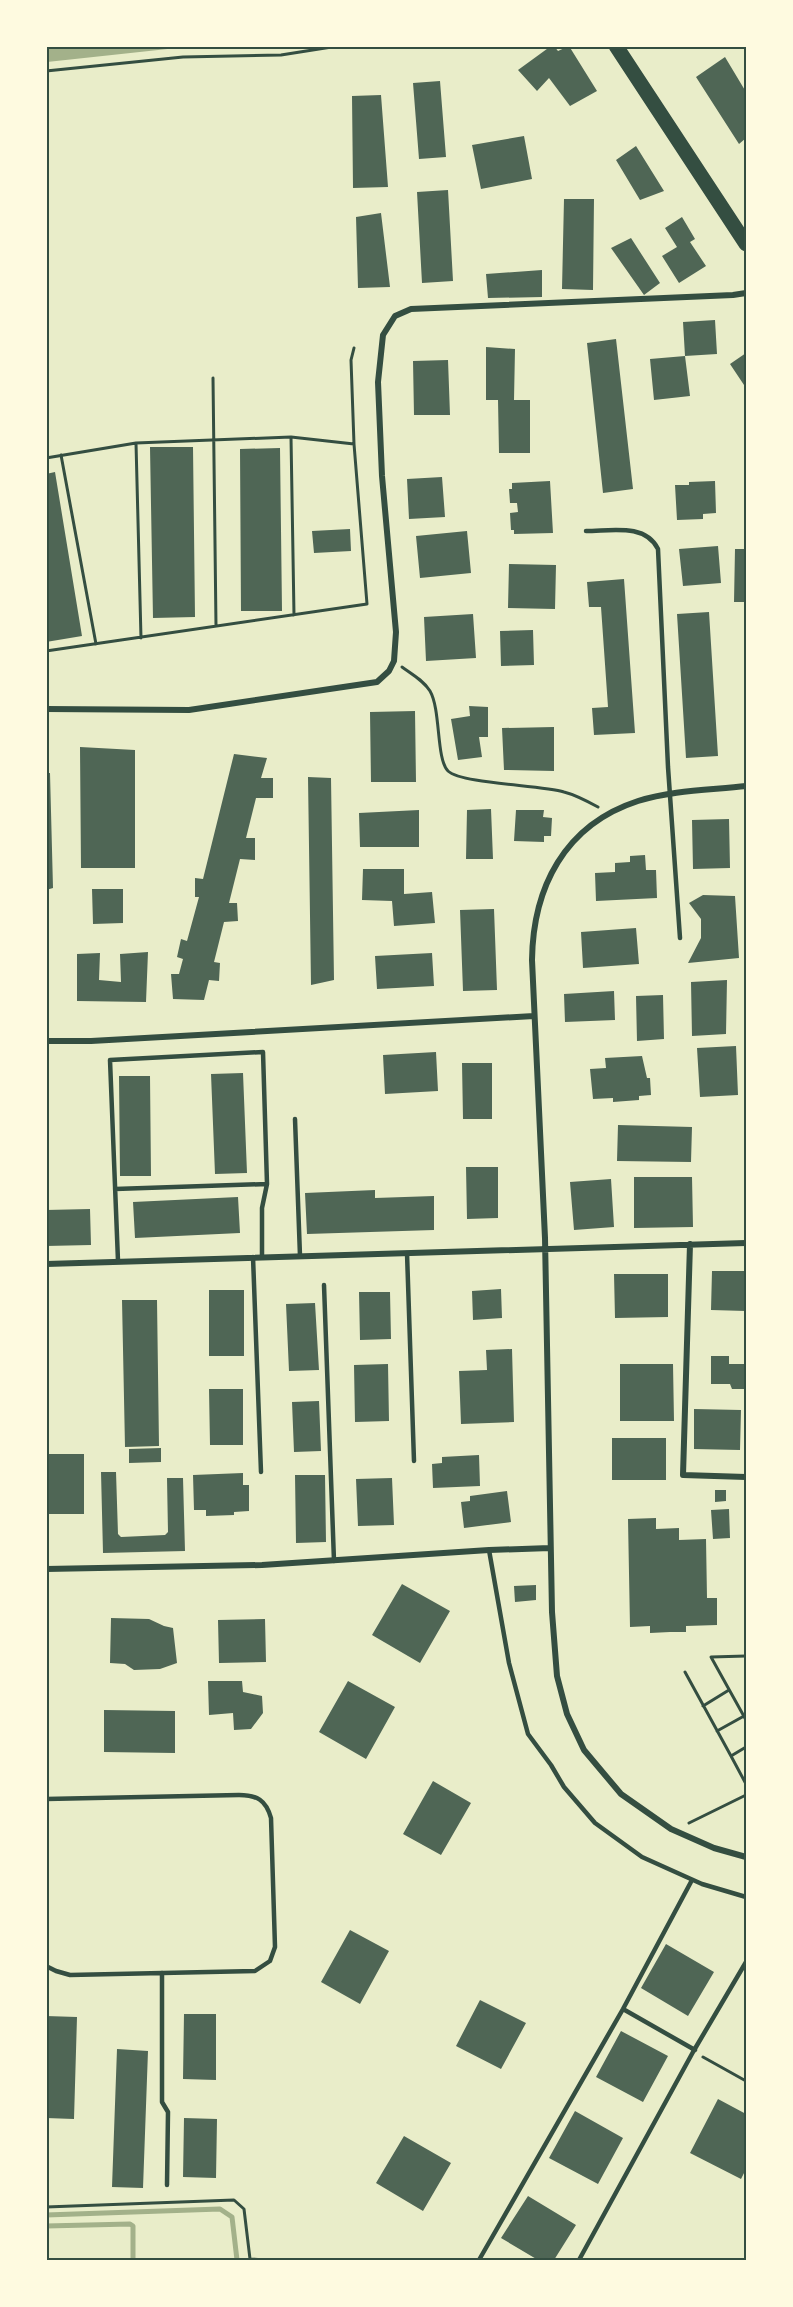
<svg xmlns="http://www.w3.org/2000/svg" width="793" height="2307" viewBox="0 0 793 2307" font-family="'PT Serif',serif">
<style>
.water{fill:#a3b18a}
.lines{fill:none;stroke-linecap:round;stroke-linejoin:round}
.stream{stroke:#a3b18a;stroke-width:5}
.building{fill:#4f6655}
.path{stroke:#344e41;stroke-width:3}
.service{stroke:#344e41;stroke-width:4.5}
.minor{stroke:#344e41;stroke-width:6}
.primary{stroke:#344e41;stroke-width:15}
.neatline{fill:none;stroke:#344e41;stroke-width:2}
</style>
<rect width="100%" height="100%" fill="#e9edc9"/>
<!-- water -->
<path class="water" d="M47,46h139v1l-139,15z"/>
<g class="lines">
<!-- stream -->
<path class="stream" d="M46,2215l174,-6 12,8 5,43
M46,2226l84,-2 3,2v34"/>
</g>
<!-- building -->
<path class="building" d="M551,46h3l4,5 11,-5 28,45 -27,15 -21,-28 -12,13 -19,-21z
M725,57l21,35v46l-7,6 -43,-67z
M440,81l6,76 -27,2 -6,-76z
M381,95l7,92 -35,1 -1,-92z
M524,136l8,43 -51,10 -9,-44z
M636,146l28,45 -24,9 -24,-40z
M448,190l5,91 -31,2 -5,-91z
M564,199h30l-1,91 -31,-1z
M381,213l9,74 -32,1 -2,-71z
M682,217l13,22 -5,3 16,24 -27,17 -17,-27 15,-9 -12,-19z
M631,238l29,45 -16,12 -33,-47z
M542,270v27l-54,1 -2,-24z
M715,320l2,34 -32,2 5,40 -36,4 -4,-41 35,-3 -2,-34z
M616,339l17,150 -30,4 -16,-150z
M486,347l29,2 -1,51h16v53h-31l-1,-53h-12z
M746,353v35l-16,-24z
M448,360l2,55h-36l-1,-54z
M150,447h43l2,170 -42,1z
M280,448l2,163h-41l-1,-162z
M55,472l27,164 -36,6v-168z
M442,477l3,40 -36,2 -2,-40z
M550,481l3,52 -39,1v-4h-3l-1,-17 8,-1 -1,-9h-7l-1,-14h3v-6z
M715,481l1,32 -13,1v5l-26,1 -2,-35h14v-3z
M350,529l1,22 -37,2 -2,-22z
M467,531l4,42 -51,5 -4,-42z
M718,546l3,37 -38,3 -4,-37z
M735,549h11v53h-12z
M509,564l47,1 -1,44 -47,-1z
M624,579l11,154 -41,2 -2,-27 16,-1 -7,-100h-12l-2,-25z
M709,612l9,144 -32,2 -9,-144z
M473,614l3,44 -50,3 -2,-44z
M533,630l1,35 -33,1 -1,-35z
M469,706l19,1v30h-9l3,20 -24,3 -7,-41 19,-3z
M415,711l1,71h-45l-1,-70z
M554,727v44l-50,-1 -2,-42z
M80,747l55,3v118h-54z
M234,754l33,4 -6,20h12v20h-17l-10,40h9v22l-15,-1 -11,44h8l1,18 -14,1 -10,40 6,1 -1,18 -10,-1 -5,20 -31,-1 -2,-25h8l4,-15 -6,-2 4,-18 6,2 12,-44h-4v-19l8,1z
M46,773h4l3,115 -7,2z
M308,777l23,1 3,202 -23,5z
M491,809l2,50h-27l1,-49z
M419,810v37h-59l-1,-34z
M516,810h28l-1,7 9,1 -1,18h-7v6l-30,-1z
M729,819l1,49 -37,1 -1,-49z
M645,855l1,15h10l1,28 -61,3 -1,-28 20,-1v-9l15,-1v-6z
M363,869h41v25l28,-2 3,31 -41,3 -2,-25 -30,-1z
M92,889h31v34l-30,1z
M703,895l32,1 4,62 -51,5 13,-25v-19l-12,-16z
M494,909l3,81 -34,1 -3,-81z
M636,928l3,36 -56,4 -2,-36z
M148,952l-2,50 -69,-1v-47l23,-1 -1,27 22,2 -1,-28z
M432,953l2,33 -57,3 -2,-33z
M727,980l-1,54 -34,2 -1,-54z
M614,991l1,29 -50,2 -1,-28z
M663,995l1,44 -27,2 -1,-45z
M736,1046l2,49 -38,2 -3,-49z
M436,1052l2,39 -53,3 -2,-39z
M642,1056l5,22h3l1,17 -12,1v4l-26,2v-4l-20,1 -3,-30 16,-1 -1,-10z
M462,1063h30v56h-29z
M243,1073l4,100 -32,1 -4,-100z
M119,1076h31l1,100h-31z
M618,1125l74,2 -1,35 -74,-1z
M466,1167h32v51l-31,1z
M634,1177h58l1,50 -59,1z
M611,1179l3,48 -40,3 -4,-48z
M375,1190v8l59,-2v34l-127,4 -2,-41z
M238,1197l2,36 -105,5 -2,-36z
M90,1209l1,36 -45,1v-36z
M712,1271h34v40l-35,-1z
M614,1274h54v43l-53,1z
M501,1289l1,29 -29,2 -1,-29z
M209,1290h35v66h-35z
M359,1292h31l1,47 -31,1z
M122,1300h35l2,146 -34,1z
M315,1303l4,67 -30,1 -3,-67z
M512,1349l2,73 -53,2 -2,-53 28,-1 -1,-20z
M711,1356h18v8h17v25h-14l-2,-5h-19z
M388,1364l1,57 -34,1 -1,-57z
M620,1364h53l1,57h-54z
M209,1389h34v56h-33z
M319,1401l2,50 -27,1 -2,-50z
M694,1409l47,1 -1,40 -46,-1z
M612,1438h54v42h-54z
M161,1448v14l-32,1v-14z
M46,1454h38v60h-38z
M479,1455l1,31 -47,2 -1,-24 10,-1v-6z
M101,1472h15l2,62 3,3 44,-2 3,-3 -1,-54h16l2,73 -82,2z
M243,1473v12h6v26l-15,1v3l-28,1v-6h-12l-1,-35z
M295,1475h30l1,67 -30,1z
M392,1478l2,47 -36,1 -2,-47z
M715,1490h11v11l-11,1z
M507,1491l4,31 -47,6 -3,-26 9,-1v-5z
M729,1509l1,29 -17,1 -2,-29z
M656,1518v11l23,-1v12l27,-1 1,59h10v27l-31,1v6h-16l-20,1v-7l-20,1 -2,-108z
M402,1584l48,27 -30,52 -48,-28z
M536,1585v15l-21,2 -1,-16z
M111,1618l38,1 15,7 9,2 4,35 -17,6 -26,1 -9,-6 -15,-1z
M265,1619l1,43 -47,1 -1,-43z
M208,1681h34l1,11 19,4 1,17 -12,16 -17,1 -1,-17 -24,2z
M348,1681l47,26 -29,52 -47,-27z
M104,1710l71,1v42l-71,-1z
M433,1781l38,22 -30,52 -38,-21z
M350,1930l39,21 -29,53 -39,-22z
M666,1944l48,28 -26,44 -47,-28z
M480,2000l46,23 -25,46 -45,-23z
M184,2014h32v66l-33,-1z
M46,2016l31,1 -3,102 -28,-1z
M621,2031l47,25 -25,46 -47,-25z
M117,2049l31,2 -5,137 -31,-1z
M718,2099l28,15v55l-5,10 -51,-26z
M575,2111l48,27 -25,46 -49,-26z
M184,2118l33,1 -1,59 -33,-1z
M404,2136l47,27 -28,48 -47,-28z
M528,2196l48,29 -22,35h-16l-37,-22z"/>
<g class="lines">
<!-- path -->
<path class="path" d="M46,71l137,-14 98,-2 57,-9
M213,378l3,248
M291,437l3,178
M136,443l5,195
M61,455l35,189
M46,458l90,-15 155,-6 63,7
M46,651l321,-47 -13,-160 -3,-84 3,-12
M402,667c10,7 22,14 28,24 11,19 6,68 18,80 14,13 93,14 116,21 12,3 23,9 34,15
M746,1656l-35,1 35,63
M685,1672l46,84 15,-9
M703,1706l26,-16
M717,1731l27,-15
M731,1756l15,28
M689,1823l57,-28
M703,2057l43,24
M46,2207l188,-7 10,9 6,50 16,1"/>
<!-- service -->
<path class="service" d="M586,531c25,0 59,-8 72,18l10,218 12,171
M295,1119l5,137
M115,1189l152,-5
M407,1253l7,208
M253,1257l8,215
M118,1261l-8,-201 153,-8 4,132 -5,24v49
M324,1285l10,276
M489,1550l20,113 19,71 23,31 13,22 31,36 47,34 60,27 44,13
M46,1799l193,-4c18,0 27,5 32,23l4,129 -5,14 -15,10 -185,4 -14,-4 -10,-5
M162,1973v129l6,10 -1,73
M623,2009l72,41
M479,2260l144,-251 69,-129
M579,2260l114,-208 53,-90"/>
<!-- minor -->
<path class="minor" d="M46,709l143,1 188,-28 12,-11 5,-10 2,-29 -14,-156 -4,-94 5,-47 12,-19 16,-7 322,-14 13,-2
M746,786c-35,4 -74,4 -108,15 -74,24 -105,87 -106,159l13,278 7,374 5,64 10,38 17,36 37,44 50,35 43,19 32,9
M46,1041h45l443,-25
M690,1244l-7,231 63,2
M46,1264l700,-21
M46,1569l216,-4 227,-15 61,-2"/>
<!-- primary -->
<path class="primary" d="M616,46l130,198"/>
</g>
<!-- border -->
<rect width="793" height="2307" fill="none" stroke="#fefae0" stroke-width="96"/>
<rect x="48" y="48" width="697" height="2211" class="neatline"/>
</svg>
